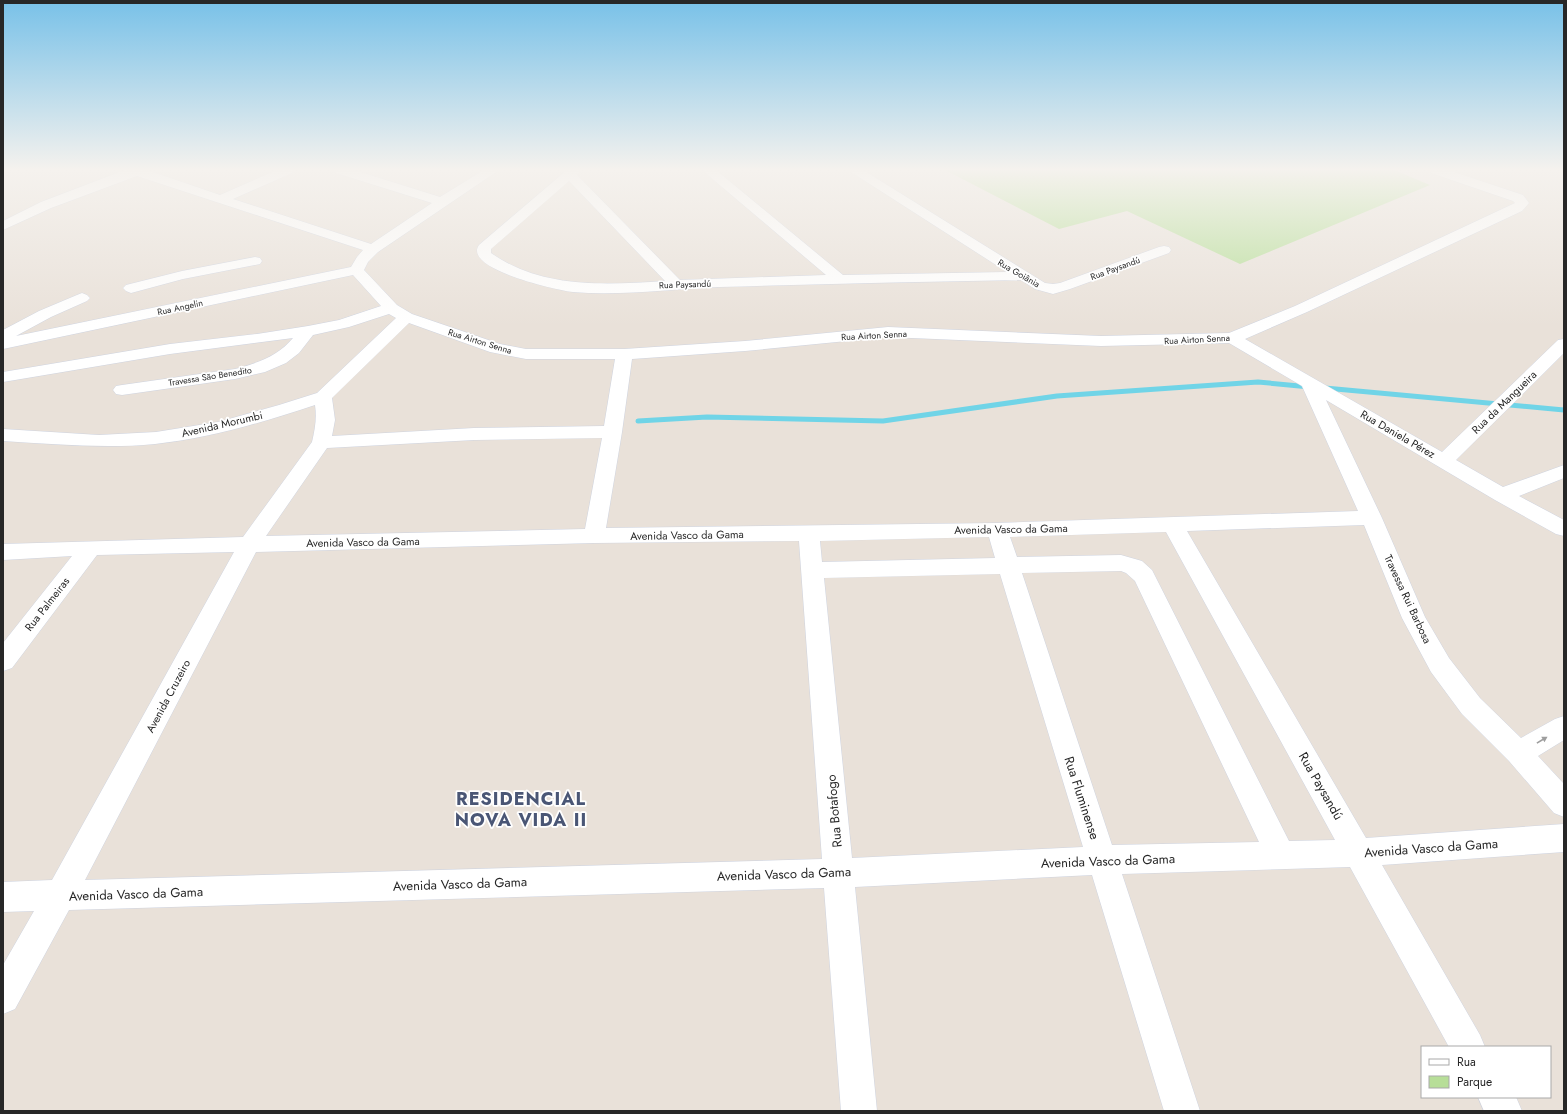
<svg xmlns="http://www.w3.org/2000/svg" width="1567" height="1114" viewBox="0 0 1567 1114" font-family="Jost,sans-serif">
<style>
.green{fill:#b7de98}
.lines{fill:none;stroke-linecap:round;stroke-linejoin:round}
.stream{stroke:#70d4e7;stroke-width:5}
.minor-casing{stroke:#cfd4e0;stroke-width:1}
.minor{fill:#fff;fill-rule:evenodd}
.oneway{fill:#9e9e9e}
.labels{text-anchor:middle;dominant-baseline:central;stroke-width:3.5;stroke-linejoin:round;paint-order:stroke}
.far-street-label{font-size:9px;fill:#272727;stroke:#fff}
.street-label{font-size:11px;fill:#272727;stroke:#fff}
.near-street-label{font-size:13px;fill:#272727;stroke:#fff}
.near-district-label{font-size:18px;font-weight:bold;letter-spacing:1px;fill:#4a5675;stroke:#fff}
</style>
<rect width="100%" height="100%" fill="#e9e1d9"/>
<!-- green -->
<path class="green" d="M945,170h449l36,15 -190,79 -113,-53 -68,18z"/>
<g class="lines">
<!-- stream -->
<path class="stream" d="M1325,388l239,22
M638,421l69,-4 176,4 174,-25 201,-14 52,5"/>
<!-- minor casing -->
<g class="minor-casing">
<path id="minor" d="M125,170h22l73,25 57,-25h17l-2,3 -59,26 138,45 61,-41 -96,-30 -2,-3h20l86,27 44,-27h15l-121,82 -10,10 -4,8 33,35 15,9 88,30 26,5h98l121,-8 143,-14 213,9 128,-3 66,-27 220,-103 -2,-2 -82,-28 -2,-3h19l75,25 6,8 -7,8 -215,101 -62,27 197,113 116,-112 6,-1v14l-108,107 47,27 61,-22v13l-45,18 45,24v16l-8,-2 -61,-34 -169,-100 56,118 43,99 24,41 31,40 41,40 34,-19 9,-3v24l-26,16 26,28v33l-10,-4 -45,-52 -47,-47 -31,-42 -29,-54 -38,-93 -177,6 179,307 198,-14v28l-182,13 98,170 5,12h-36l-99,-180 -228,7 78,237h-36l-72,-236 -237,12 22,224h-36l-17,-223 -755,22 -54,99 -12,5v-49l31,-54 -31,1v-30l49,-2 182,-328 -137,3 -85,113 -9,3v-28l69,-87 -69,4v-16l240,-7 69,-95c3,-13 5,-24 3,-37 -51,17 -105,33 -160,39 -50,5 -101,0 -152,-3v-12l96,6 57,-3 62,-10 61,-17 38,-12 79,-75 -7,-4 -40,13 -36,8 -14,18 -13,10 -21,9 -30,7 -113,16 -6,-1 -3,-4 3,-4 6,-1 113,-16c23,-6 43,-13 58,-31l-123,16 -167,28v-10l167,-28 87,-10 51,-8 31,-6 42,-14 -28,-31 -350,74v-19l36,-19 38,-16 5,-2 5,2 3,3 -3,3 -36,16 -35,19 335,-69 6,-10 6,-7 -226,-74 -86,32 -48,22v-9l38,-19zM409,323l81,29 36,7h89l-11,67 -130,2 -142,8 3,-16 -3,-22zM888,337l213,9 128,-3 73,43 56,125 -361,12 -391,5 16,-96 10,-73 113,-8zM602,438l-17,91 -319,7 61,-88 147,-8zM1166,532l169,308 -46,1 -137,-271 -10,-9 -21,-6 -104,2 -7,-20zM989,537l6,21 -173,4 -2,-21zM799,541l23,318 -737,21 171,-328 338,-9zM1121,571l5,2 9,8 124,261 -147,3 -90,-272zM1000,574l83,273 -231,11 -28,-280z
M567,170h14l-4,5 103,105 146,-5 -124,-105h14l127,105 164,-3 -159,-102h15l182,113 8,1 7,-1 99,-36 5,-1 5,1 2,3 -2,3 -99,36 -17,5 -18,-5 -14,-9c-101,2 -202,4 -303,7 -48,2 -97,9 -145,5 -16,-2 -111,-23 -94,-47zM569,181l96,100c-60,4 -123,8 -174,-28v-4z
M255,257l5,1 2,3 -2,3 -77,15 -52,14 -5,-2 -3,-3 3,-3 56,-14z
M1478,1097h38l6,14h-38z"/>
</g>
<!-- minor -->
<use href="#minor" class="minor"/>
</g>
<!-- one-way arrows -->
<defs><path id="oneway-solid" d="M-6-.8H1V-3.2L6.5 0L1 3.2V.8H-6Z"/></defs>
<use class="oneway" href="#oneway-solid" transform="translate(1542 740) rotate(-31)"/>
<!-- sky -->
<linearGradient id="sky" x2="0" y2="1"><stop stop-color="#78c1e8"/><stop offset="0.52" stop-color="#f5f2ee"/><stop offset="1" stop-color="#f5f2ee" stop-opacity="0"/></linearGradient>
<rect width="1567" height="326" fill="url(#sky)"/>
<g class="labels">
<!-- far-street labels -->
<g class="far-street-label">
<text transform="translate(1115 268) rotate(-20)">Rua Paysandú</text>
<text transform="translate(1019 273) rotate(30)">Rua Goiânia</text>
<text transform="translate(685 284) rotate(-2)">Rua Paysandú</text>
<text transform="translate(180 307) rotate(-12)">Rua Angelin</text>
<text transform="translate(874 335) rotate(-3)">Rua Airton Senna</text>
<text transform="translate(1197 339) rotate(-3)">Rua Airton Senna</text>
<text transform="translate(480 341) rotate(17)">Rua Airton Senna</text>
<text transform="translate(210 376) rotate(-9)">Travessa São Benedito</text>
</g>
<!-- street labels -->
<g class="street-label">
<text transform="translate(1504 402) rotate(-44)">Rua da Mangueira</text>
<text transform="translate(222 424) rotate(-13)">Avenida Morumbi</text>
<text transform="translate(1398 434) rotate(30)">Rua Daniela Pérez</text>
<text transform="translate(1011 529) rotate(-1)">Avenida Vasco da Gama</text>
<text transform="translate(687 535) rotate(-1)">Avenida Vasco da Gama</text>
<text transform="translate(363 542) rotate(-1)">Avenida Vasco da Gama</text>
<text transform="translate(1408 599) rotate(65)">Travessa Rui Barbosa</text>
<text transform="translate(47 604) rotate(-52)">Rua Palmeiras</text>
<text transform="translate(168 696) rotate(-62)">Avenida Cruzeiro</text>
</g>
<!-- near-street labels -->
<g class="near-street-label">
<text transform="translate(1321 786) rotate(60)">Rua Paysandú</text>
<text transform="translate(1082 798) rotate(72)">Rua Fluminense</text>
<text transform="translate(834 811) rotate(-95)">Rua Botafogo</text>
<text transform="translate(1431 848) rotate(-4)">Avenida Vasco da Gama</text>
<text transform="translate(1108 861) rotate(-2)">Avenida Vasco da Gama</text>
<text transform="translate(784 874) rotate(-2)">Avenida Vasco da Gama</text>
<text transform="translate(460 884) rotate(-2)">Avenida Vasco da Gama</text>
<text transform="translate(136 894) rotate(-2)">Avenida Vasco da Gama</text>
</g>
<!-- near-district labels -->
<g class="near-district-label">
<text x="521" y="799">RESIDENCIAL<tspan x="521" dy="21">NOVA VIDA II</tspan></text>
</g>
</g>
<!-- border -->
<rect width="1567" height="1114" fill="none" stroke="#272727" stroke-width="8"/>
<!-- legend -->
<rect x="1421" y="1046" width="130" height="52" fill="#ffffff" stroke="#a9a9a9"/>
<rect x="1429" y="1059" width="20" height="6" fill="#ffffff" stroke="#a9a9a9"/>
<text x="1457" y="1066" font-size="12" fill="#272727">Rua</text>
<rect x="1429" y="1076" width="20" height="12" fill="#b7de98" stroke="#a9a9a9"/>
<text x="1457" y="1086" font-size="12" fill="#272727">Parque</text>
</svg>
